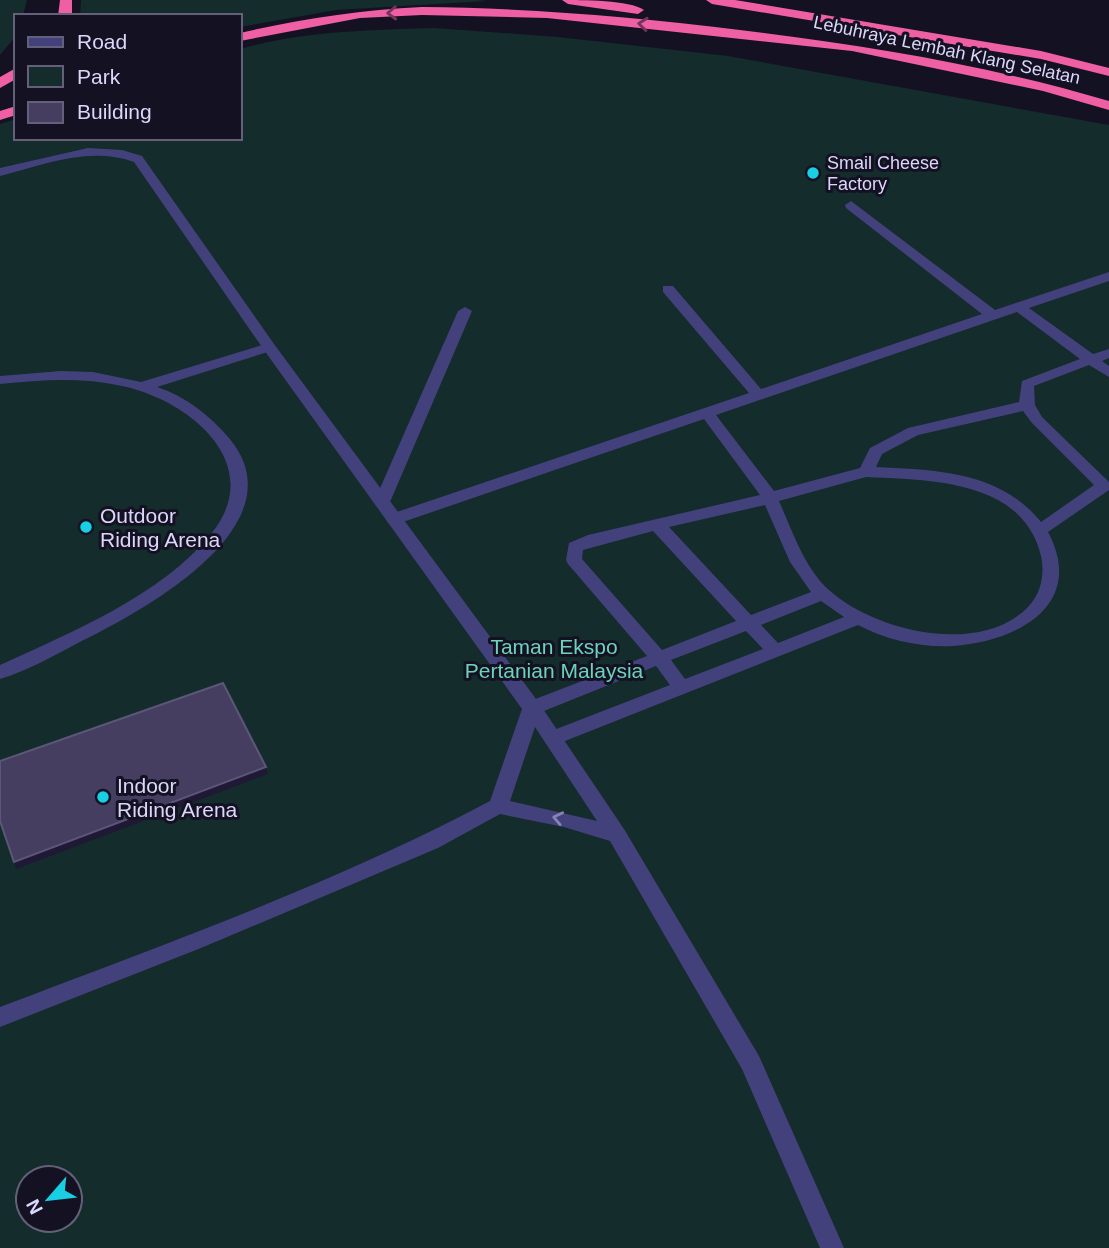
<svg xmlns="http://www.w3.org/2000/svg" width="1109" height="1248" viewBox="0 0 1109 1248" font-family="Helvetica,sans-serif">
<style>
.green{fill:#142c2b;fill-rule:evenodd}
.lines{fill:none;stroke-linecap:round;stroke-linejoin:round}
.lane{fill:#43417c;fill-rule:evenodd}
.street{fill:#43417c;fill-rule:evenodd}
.highway{fill:#ee5fa3;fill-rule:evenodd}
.shaded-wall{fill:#1f1935}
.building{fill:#453e61;stroke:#5c5679;stroke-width:2}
.oneway{stroke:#76345d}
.oneway2{stroke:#8784b5}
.poi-dot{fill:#19cfe4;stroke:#141123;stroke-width:2.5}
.labels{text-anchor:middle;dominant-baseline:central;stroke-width:6;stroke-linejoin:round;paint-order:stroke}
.far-street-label{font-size:18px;fill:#dbd7fb;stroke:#141123}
.far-poi-label{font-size:18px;fill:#dbd7fb;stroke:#141123;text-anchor:start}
.poi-label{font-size:21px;fill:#dbd7fb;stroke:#141123;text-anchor:start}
.park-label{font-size:21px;fill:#6ad3b9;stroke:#141123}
</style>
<rect width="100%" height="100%" fill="#141123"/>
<!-- green -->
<path class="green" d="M0,0h27l-4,16h-7l-1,21 -15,18z
M81,0h397l9,1 -151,9 -96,17v-11h-160z
M434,28l124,9 170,19 381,69v1123h-1109v-1124l16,-5v19h224v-89c63,-18 129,-19 194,-21zM28,1178h42v42h-42z"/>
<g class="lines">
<!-- lane -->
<path class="lane" d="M851,201l144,109 114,-38v9l-80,27 64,46 16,-5v9l-7,3 7,5v11l-20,-12 -55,21 1,19 7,12 67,65v8l-61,42c39,73 -32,110 -95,114 -31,2 -67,-6 -95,-21l-298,118h-14l-2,-5 2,-5 124,-48 -14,-19 -117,47h-14l-2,-5 2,-5 122,-47 -79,-92 -2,-4 3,-17 19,-8 172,-40 -56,-76 -304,104h-12l-2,-4 2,-4 361,-122 -86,-101v-6h10l88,103 221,-75 -136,-106 -1,-3zM1017,312l63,47 -58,22 -3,21 -111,26 -38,20 -10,20 -86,23 -58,-76zM1023,411l9,12 62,62 -53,37c-41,-51 -105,-52 -165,-55l6,-13 36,-19zM866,477c62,3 157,2 175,79 4,18 0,37 -12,50 -50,53 -166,24 -209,-25 -19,-23 -29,-53 -41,-80zM765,505l25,57 21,30 -60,23 -82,-88zM653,531l83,90 -74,29 -80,-91 1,-9zM821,601l23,16 -66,26 -17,-18zM746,631l17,18 -78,30 -14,-19z
M465,307l7,4 -82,191 -8,5 -6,-1 -2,-4 84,-191z
M269,343l7,4 -2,3 -117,37c30,10 52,28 72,51 74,88 -90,175 -151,205 -25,13 -51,28 -78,36v-14c70,-32 162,-70 211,-131 57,-70 -22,-134 -89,-148 -41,-9 -81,-6 -122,-2v-8l61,-5 32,1 48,10z"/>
<!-- street -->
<path class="street" d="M88,148l34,2 20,6 132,188 265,359 85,126 135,227 85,192h-24l-78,-179 -132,-228 -46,-14 -64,-13 -62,34 -237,100 -201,79v-20c165,-63 334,-123 490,-206l32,-92 -258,-359 -130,-188c-45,-16 -90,3 -134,14v-8zM535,727l62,94 -87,-20z"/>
<!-- highway -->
<path class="highway" d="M60,0h12v16h-14z
M562,0c20,0 68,0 82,10l-6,4 -70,-10z
M706,0h29l306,51 68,17v8l-68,-17 -329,-55z
M422,7c107,1 212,10 318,23 124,15 248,35 369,71v9l-66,-19 -191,-40 -305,-33 -125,-3 -62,3 -120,23v-8c61,-14 119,-23 182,-26z
M16,68v11l-16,9v-11z
M16,106v9l-16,5v-9z"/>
</g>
<!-- shaded-wall -->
<path class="shaded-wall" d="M266,767l2,7 -252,95 -2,-7z"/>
<!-- building -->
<path class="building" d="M223,683l43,84 -252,95 -14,-41v-60z"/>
<!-- one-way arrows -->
<defs><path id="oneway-chevron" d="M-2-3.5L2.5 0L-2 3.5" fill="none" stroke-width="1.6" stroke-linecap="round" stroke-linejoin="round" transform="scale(1.75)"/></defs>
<g class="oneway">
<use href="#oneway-chevron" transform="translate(392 13) rotate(178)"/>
<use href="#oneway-chevron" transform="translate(643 24) rotate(-174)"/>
</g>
<use class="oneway2" href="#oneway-chevron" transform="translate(558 818) rotate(-168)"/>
<!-- markers -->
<g class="poi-dot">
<circle cx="813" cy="173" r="7"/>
<circle cx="86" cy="527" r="7"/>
<circle cx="103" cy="797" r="7"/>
</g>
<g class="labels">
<!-- far-street labels -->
<g class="far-street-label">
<text transform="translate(947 50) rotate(12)">Lebuhraya Lembah Klang Selatan</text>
</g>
<!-- far-poi labels -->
<g class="far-poi-label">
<text x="827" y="163">Smail Cheese<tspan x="827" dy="21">Factory</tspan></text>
</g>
<!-- poi labels -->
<g class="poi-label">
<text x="100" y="515">Outdoor<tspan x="100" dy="24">Riding Arena</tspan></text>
<text x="117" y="785">Indoor<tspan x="117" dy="24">Riding Arena</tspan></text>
</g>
<!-- park labels -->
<g class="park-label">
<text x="554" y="646">Taman Ekspo<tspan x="554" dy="24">Pertanian Malaysia</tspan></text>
</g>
</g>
<!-- legend -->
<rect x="14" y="14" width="228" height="126" fill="#141123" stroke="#646079" stroke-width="2"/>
<rect x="28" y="37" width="35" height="10" fill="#43417c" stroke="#646079" stroke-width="2"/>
<text x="77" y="49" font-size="21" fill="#dbd7fb">Road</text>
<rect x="28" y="66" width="35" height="21" fill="#142c2b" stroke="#646079" stroke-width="2"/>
<text x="77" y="84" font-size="21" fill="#dbd7fb">Park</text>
<rect x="28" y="102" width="35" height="21" fill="#453e61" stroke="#646079" stroke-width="2"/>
<text x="77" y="119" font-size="21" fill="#dbd7fb">Building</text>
<!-- north arrow -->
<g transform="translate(49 1199) rotate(242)"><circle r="33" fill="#141123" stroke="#646079" stroke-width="2"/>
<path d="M0-5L12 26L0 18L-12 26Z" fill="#19cfe4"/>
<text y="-10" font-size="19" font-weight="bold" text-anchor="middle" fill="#dbd7fb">N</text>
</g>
</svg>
